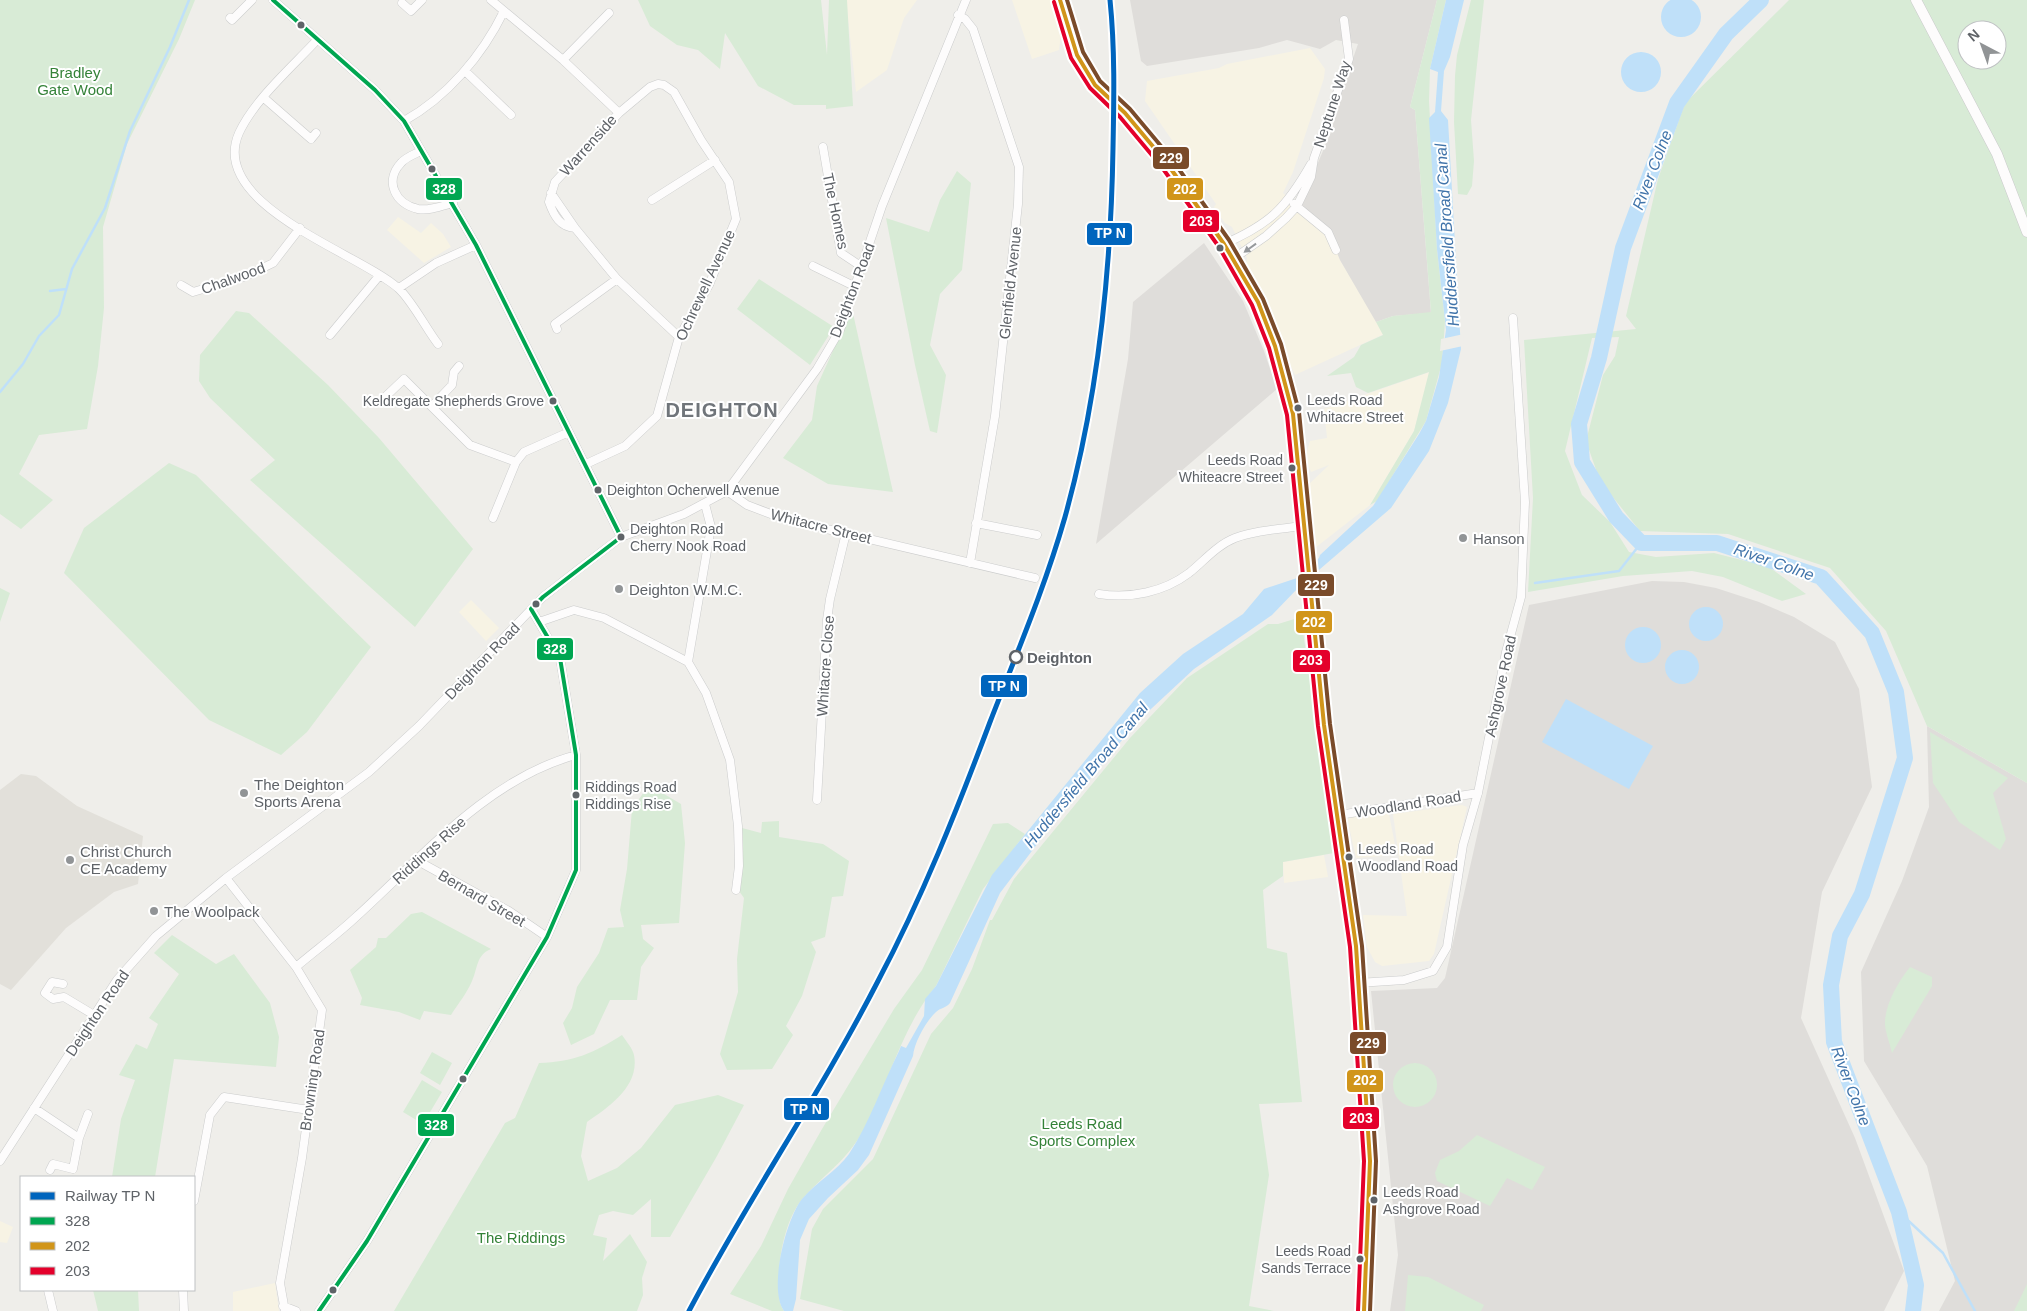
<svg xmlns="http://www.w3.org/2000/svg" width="2027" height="1311" viewBox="0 0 2027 1311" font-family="Arial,sans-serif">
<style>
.commercial{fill:#f7f3e4}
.industrial{fill:#dfddda}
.education{fill:#e2e0da}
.green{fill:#d8ebd6;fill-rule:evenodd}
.water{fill:#bfe0f9}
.pier{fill:#efeeea}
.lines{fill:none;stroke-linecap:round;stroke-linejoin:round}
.stream{stroke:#bfe0f9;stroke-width:2.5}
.river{stroke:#bfe0f9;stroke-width:16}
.street-casing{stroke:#cbcccc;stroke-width:9}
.secondary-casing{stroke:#cacacb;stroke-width:11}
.primary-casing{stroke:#d7ceb8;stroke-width:12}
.street{stroke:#fdfcfc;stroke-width:8}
.secondary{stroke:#fdfcfc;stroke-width:10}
.primary{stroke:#f4f2e9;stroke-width:11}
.bus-1-casing{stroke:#fff;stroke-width:8}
.bus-2-casing{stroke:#fff;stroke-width:8}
.bus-3-casing{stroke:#fff;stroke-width:8}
.bus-4-casing{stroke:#fff;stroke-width:8}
.bus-1{stroke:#00a651;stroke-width:4}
.bus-2{stroke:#d1951a;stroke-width:4}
.bus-3{stroke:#e4002b;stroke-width:4}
.bus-4{stroke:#7a4b2a;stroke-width:4}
.rail-1-casing{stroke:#fff;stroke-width:9}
.rail-1{stroke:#0065bd;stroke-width:5}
.oneway{fill:#96999c}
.bus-dot{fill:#5f6368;stroke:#fff;stroke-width:2}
.poi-dot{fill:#919496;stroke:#fff;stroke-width:2}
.stop-dot{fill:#fff;stroke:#5f6368;stroke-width:2.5}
.labels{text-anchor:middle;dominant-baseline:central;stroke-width:4;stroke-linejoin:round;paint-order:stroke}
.bus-label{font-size:14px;fill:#5f6368;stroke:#fff;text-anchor:start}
.park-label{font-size:15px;fill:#348238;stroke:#fff}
.street-label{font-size:15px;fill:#5f6368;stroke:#fff}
.poi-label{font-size:15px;fill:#5f6368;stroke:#fff;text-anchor:start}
.stop-label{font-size:15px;font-weight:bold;fill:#5f6368;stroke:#fff;text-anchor:start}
.water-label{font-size:16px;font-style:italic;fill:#4174aa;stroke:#fff}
.district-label{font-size:20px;font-weight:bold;letter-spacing:1px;fill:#70757a;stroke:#fff}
.line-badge{stroke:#fff;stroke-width:2}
.badge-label{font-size:14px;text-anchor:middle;font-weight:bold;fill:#fff}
</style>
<rect width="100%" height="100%" fill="#efeeea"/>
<!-- commercial -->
<path class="commercial" d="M846,0h71l-13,18 -17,52 -31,22z
M1012,0h42l8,27 -3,23 -27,9z
M1310,48l15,21 -1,9 -31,94 -10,21 45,38 12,29 44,74 -89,41 -49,-106 1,-11 -15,-31 -7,-4 -5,-7 -6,-9 2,-3 -71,-103 2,-20 72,-13 8,-4z
M398,217l23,16 10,-10 12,11 8,13 -27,16 -37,-33z
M1430,372l-16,59 -44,74 -55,43 -9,-61 23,-22 -18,7 -6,-14 5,-17 17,-3 -3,-29z
M471,600l28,28 -13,13 -27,-29z
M1462,805l5,2 -33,147 -5,7 -47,5 -7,-4 -8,-15 -4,-32 44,1 -14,-102z
M1388,809l9,46 -41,3 -9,-41z
M1324,855l4,22 -44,6 -1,-21z
M0,1221l13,6 -6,16 -7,-1z
M275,1283l4,28h-46v-19z"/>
<!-- industrial -->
<path class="industrial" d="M1130,0h307l-27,107 5,3 16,203 -38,3 -17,6 -36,-62 -12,-29 -28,-26 31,-73 11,-42 16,-46 -22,-4 -16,9 -33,-9 -28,8 -112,18 -6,-5z
M1204,243l39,58 21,50 13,38 -181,155 32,-185 5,-57z
M1652,581l32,1 32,6 43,14 35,15 41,25 24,47 13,98 -50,105 -21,126 54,120 49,133 -20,40h-494l8,-56 -27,-264 66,-3 8,-10 84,-373z
M1927,726l100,57v528h-88l16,-30 -28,-115 -63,-105 -3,-89 41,-91 27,-74z"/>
<!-- education -->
<path class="education" d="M21,774l15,2 41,30 66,30 -5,48 -24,8 -48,36 -55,62 -11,-6v-194z"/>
<!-- green -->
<path class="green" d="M0,0h195l-16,39 -52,105 -24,83 1,81 -6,58 -11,63 -48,6 -20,39 34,26 -32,29 -21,-15z
M638,0h183l6,55 2,-55h18l6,106 -27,3v-4h-32l-36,-19 -33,-53 -5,36 -22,-19 -21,-5 -27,-19z
M1437,0h9l-16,69 -1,32 8,148 8,73 -3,41 -16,58 -49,80 -7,4 44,-74 15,-59 -61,21 -12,-6 -5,-14 -24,3 27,-19 7,-12 22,-10 -7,-13 17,-6 38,-4 -16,-202 -5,-3z
M1471,0h13l-13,120 3,41 -2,25 -5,9 -9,-1 -4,-72 1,-46 2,-21z
M1789,0h238v783l-100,-57 -41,-95 -56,-63 -102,-34 -88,-3 -40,-50 -14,-40 17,-66 12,-19 4,-19 -27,1 -27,113 17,44 28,27 19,30 27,5 58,-4 55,14 37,27 -24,7 -59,-24 -31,-6 -69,5 -95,16 5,-94 -9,-158 112,-11 -10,-13 32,-137 27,-76zM1967,30h30v30h-30z
M957,171l14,12 -9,87 -22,24 -10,51 16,30 -9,58 -7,-2 -15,-66 -29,-147 43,14 11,-32z
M759,279l75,48 -24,38 -73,-56z
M852,309l41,183 -65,-8 -45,-26 29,-38 5,-34z
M236,311l13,2 79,72 51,53 94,111 -58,78 -165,-147 25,-20 -65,-62 -11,-17 1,-26z
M169,463l27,12 175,172 -64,85 -26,23 -72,-35 -145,-147 20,-45z
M0,588l10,5 -10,29z
M1301,617l33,236 -51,9v14l-20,14 4,58 20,5 15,149 -43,2 10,71 -20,131 25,5h-430l-44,-12 12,-70 11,-20 50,-50 58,-125 22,-26 19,-39 18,-49h2l22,-41 116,-141 57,-60 81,-54h10z
M1930,732l78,46 -15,15 13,46 -6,11 -41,-28 -26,-39z
M644,792l20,2 17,10 4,39 -6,80 -38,2 2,14 11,9 -13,19 -4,33h-27l-16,34 -23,11 -8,-22 9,-15 5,-21 22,-34 9,-25 16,-1 -4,-17 7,-41 5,-60z
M779,821v16l44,7 26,17 -6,35 -11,1 -7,40 -14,5 5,10 -14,44 -16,30 7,9 -21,34 -45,1 -7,-16 18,-62 -1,-33 7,-61 -5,-7 4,-24 -1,-39 19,5 1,-11z
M1008,823l17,11 -42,55 -47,97c-35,42 -47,98 -73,145 -17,30 -36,41 -58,65 -18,19 -25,54 -26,78 0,13 -2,27 5,37h-12l-42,-17 31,-48 27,-57 34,-60 72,-120 28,-39 71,-146z
M422,912l69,37c-15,6 -13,19 -19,32 -5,12 -14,23 -21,34l-27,-4 -4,9 -21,-8 -39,-7 2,-7 -12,-28 26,-23 2,-9h8l25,-24z
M172,935l44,29 18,-10 36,49 9,34 -3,30 -102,-8 -19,118h-43l9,-58 14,-39 -16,-5 17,-31 11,5 11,-25 -9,-6 30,-44 -25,-21z
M1910,967l22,10v9l-40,67c-2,-9 -6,-19 -7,-28 -1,-19 13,-43 25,-58z
M622,1035c4,6 11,14 12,20 6,31 -25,52 -47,67l-6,34 7,25 29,-13 24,-20 34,-43 43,-10 26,10 -27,51 -47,81h-19v-38l-18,16 -20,-4 -14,4 -6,20 14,3 -4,23 27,-27 17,28 -5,16 1,17 -6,16h-243l111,-188 10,-5 24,-55c34,-1 55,-10 83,-28z
M432,1052l20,11 -12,22 -20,-12z
M1393 1085a22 22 0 1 1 44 0a22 22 0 1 1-44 0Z
M422,1080l20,12 -19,32 -20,-12z
M1477,1135l68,32 -13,23 -25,-12 -17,28 -53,-25 -2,-8 5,-13 19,-9z
M1408,1275l20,2 56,28 -3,6h-76z
M2027,1284v27h-13z
M93,1290h45l1,21h-41z"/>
<!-- water -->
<path class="water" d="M1661 17a20 20 0 1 1 40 0a20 20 0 1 1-40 0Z
M1446,0h18l-14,57 -6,14 -3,40 7,9 13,229 -13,54 -19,48 -38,57 -93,80 -26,27 -78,54 -57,53 -90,109 -47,62 -50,110c-4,5 -10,5 -14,9 -10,9 -22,31 -23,44l-44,99 -11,15 -30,28 -19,21 -9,21 -4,59 -3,12h-9c-16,-22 2,-92 18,-112 14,-17 35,-28 47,-45 21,-32 33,-69 50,-103l2,-5 5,2 18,-32 1,-17 11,-13 56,-111 148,-182 43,-39 60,-40 21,-25 33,-11 22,-20 1,-3 53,-49 46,-72 7,-13 13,-44 7,-47 -9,-81 -8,-131 6,-6 3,-40 -8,-3z
M1621 72a20 20 0 1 1 40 0a20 20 0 1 1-40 0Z
M1689 624a17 17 0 1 1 34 0a17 17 0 1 1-34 0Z
M1625 645a18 18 0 1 1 36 0a18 18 0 1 1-36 0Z
M1665 667a17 17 0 1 1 34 0a17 17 0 1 1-34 0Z
M1566,699l87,47 -24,43 -87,-47z"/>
<!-- pier -->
<path class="pier" d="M1464,334l-1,12 -23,5 1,-12z"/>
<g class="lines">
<!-- stream -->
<path class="stream" d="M50,291l16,-2
M0,392l23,-28 16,-28 20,-21 13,-46 33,-61 25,-77 40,-84 19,-47
M1535,583l84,-12 22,-28
M1899,1212l44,41 32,58"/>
<!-- river -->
<path class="river" d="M1761,0l-35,34 -49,69 -54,145 -24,110 -20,66 3,38 34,55 25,26h76l104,34 51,56 24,59 9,66 -43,136 -22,42 -9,49 3,57 65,170 17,73 -3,26"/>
<!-- street casing -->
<g class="street-casing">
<path id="street" d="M273,0l102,90 29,31 72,124 145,292
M491,0l72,60 56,53 -64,69 -6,20c5,14 11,25 26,26l42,51 62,58
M402,3l9,8 11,-11
M958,15l7,4 8,10 46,138 -1,37 -23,212 -25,147
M230,18l2,2 20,-20
M317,40c-25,27 -63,60 -78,93 -32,72 120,120 159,155 13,11 29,42 40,56
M563,60l46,-47
M465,71l46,44
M264,98l47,41 5,-6
M404,121c43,-24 78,-65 100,-110
M823,147l18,106 21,14
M421,151c-6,3 -15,6 -20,12 -17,18 -6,41 17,46 11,2 24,-3 35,-6
M551,193l24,35
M652,200l63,-40
M1294,204l34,28 8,18
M1224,244c46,-20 62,-36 87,-80
M1233,259l33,-23 20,-18 11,-12 14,-29 3,-19 35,-99 -5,-39
M813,266l43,21
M181,285l12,7 51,-15 29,-14 27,-35
M399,288l37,-25 40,-18
M557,329l-2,-5 62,-45
M330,335l49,-59
M384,398l20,-19 66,66 46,17 8,-10 45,-20
M432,406l20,-21 2,-13 5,-6
M586,464l39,-18 32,-30 22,-79 30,-52 27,-66 -7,-37 -28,-42 -27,-48 -10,-7 -6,-1 -8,3 -31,26
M727,491l20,14 37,14 251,59
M705,504l6,23 -23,135 18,31 24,67 8,66 1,40 -3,24
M493,518l23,-56
M976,523l61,12
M1099,594c31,5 65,-2 90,-21 15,-12 28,-28 46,-35 21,-8 46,-9 68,-12
M539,622l35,-12 30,8 84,44
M817,800l10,-180 3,-21 16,-66
M1339,815l139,-22
M416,860l93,51 38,26
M226,878l70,89 26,43 -20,148 -22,125 5,28
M296,967c20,-17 42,-33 61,-51 65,-59 132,-138 219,-161
M1358,983l46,-3 29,-9 14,-24 16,-102 15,-52 28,-141 15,-55 4,-95 -12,-184
M63,984l-11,-2 -7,11 8,6 11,-2 30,18
M34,1108l45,30 9,-24
M0,1161l117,-181 39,-44 70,-58 143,-106 50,-46 124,-129 32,-25 46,-35 63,-23 43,-23 90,-122 23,-39 42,-124 84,-206
M50,1170l3,-6 20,5 6,-31
M194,1201l16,-86 14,-18 85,13
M48,1290l5,21
M183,1290l1,21
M283,1306l13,5
M319,1311l48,-70 180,-304 29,-67v-115l-16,-97 -29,-49"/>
</g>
<!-- secondary casing -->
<g class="secondary-casing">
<path id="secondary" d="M1916,0l81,154 30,78"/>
</g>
<!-- primary casing -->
<g class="primary-casing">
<path id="primary" d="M1060,0l17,55 18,30 30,28 41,49 58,82 34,58 17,44 18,68 13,142 18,169 32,221 14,215 -6,150"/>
</g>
<!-- street -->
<use href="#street" class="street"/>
<!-- secondary -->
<use href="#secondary" class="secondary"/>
<!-- primary -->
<use href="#primary" class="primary"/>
<!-- bus-1 casing -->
<g class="bus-1-casing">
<path id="bus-1" d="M273,0l102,90 29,31 72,124 145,292 -78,60 -12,12 29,49 16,97v115l-29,67 -180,304 -48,70"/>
</g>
<!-- bus-2 casing -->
<g class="bus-2-casing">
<path id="bus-2" d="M1060,0l17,55 18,30 30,28 41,49 58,82 34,58 17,44 18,68 31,311 32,221 14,215 -6,150"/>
</g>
<!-- bus-3 casing -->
<g class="bus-3-casing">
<path id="bus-3" d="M1054,2l17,56 19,30 30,29 41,49 58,81 33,58 17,43 18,67 31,311 32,221 14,214 -6,150"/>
</g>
<!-- bus-4 casing -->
<g class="bus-4-casing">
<path id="bus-4" d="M1067,0l16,52 17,29 30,28 41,49 58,82 34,59 18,45 18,68 31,312 32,222 14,215 -6,150"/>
</g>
<!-- bus-1 -->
<use href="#bus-1" class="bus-1"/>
<!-- bus-2 -->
<use href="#bus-2" class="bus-2"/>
<!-- bus-3 -->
<use href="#bus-3" class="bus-3"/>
<!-- bus-4 -->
<use href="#bus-4" class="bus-4"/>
<!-- rail-1 casing -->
<g class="rail-1-casing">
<path id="rail-1" d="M689,1311c59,-112 131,-217 189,-330 44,-83 79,-171 112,-259 26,-67 55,-135 75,-205 33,-119 46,-245 48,-369 1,-50 2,-99 -3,-148"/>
</g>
<!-- rail-1 -->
<use href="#rail-1" class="rail-1"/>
</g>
<!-- one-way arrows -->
<defs><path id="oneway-solid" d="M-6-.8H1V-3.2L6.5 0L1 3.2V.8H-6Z" transform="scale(1.25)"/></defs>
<use class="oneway" href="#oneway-solid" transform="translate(1250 248) rotate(144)"/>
<!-- markers -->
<g class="bus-dot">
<circle cx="301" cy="25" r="4.5"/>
<circle cx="432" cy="169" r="4.5"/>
<circle cx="1220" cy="248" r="4.5"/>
<circle cx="553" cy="401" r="4.5"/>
<circle cx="1298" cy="408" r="4.5"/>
<circle cx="1292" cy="468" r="4.5"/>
<circle cx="598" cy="490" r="4.5"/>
<circle cx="621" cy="537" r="4.5"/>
<circle cx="536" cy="604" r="4.5"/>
<circle cx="576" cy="795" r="4.5"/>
<circle cx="1349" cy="857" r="4.5"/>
<circle cx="463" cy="1079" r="4.5"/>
<circle cx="1374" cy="1200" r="4.5"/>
<circle cx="1360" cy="1259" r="4.5"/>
<circle cx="333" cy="1290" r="4.5"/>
</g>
<g class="poi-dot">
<circle cx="1463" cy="538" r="5"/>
<circle cx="619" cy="589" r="5"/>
<circle cx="244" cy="793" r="5"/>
<circle cx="70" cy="860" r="5"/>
<circle cx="154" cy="911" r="5"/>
</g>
<circle class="stop-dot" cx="1016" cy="657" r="6"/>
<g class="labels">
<!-- bus labels -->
<g class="bus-label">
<text x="1307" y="400">Leeds Road<tspan x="1307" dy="17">Whitacre Street</tspan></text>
<text x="544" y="401" text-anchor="end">Keldregate Shepherds Grove</text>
<text x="1283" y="460" text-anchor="end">Leeds Road<tspan x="1283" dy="17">Whiteacre Street</tspan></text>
<text x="607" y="490">Deighton Ocherwell Avenue</text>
<text x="630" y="529">Deighton Road<tspan x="630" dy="17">Cherry Nook Road</tspan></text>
<text x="585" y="787">Riddings Road<tspan x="585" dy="17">Riddings Rise</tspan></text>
<text x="1358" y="849">Leeds Road<tspan x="1358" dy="17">Woodland Road</tspan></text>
<text x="1383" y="1192">Leeds Road<tspan x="1383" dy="17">Ashgrove Road</tspan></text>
<text x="1351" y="1251" text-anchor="end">Leeds Road<tspan x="1351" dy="17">Sands Terrace</tspan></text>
</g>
<!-- park labels -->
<g class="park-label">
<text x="75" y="72">Bradley<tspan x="75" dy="17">Gate Wood</tspan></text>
<text x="1082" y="1123">Leeds Road<tspan x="1082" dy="17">Sports Complex</tspan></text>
<text x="521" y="1237">The Riddings</text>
</g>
<!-- street labels -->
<g class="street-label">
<text transform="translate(1332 104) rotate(-72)">Neptune Way</text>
<text transform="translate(588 145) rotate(-48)">Warrenside</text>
<text transform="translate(836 211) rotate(78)">The Homes</text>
<text transform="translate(233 278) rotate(-20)">Chalwood</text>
<text transform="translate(1010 283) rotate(-84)">Glenfield Avenue</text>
<text transform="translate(705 285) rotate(-65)">Ochrewell Avenue</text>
<text transform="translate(852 290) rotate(-69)">Deighton Road</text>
<text transform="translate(821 526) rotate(14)">Whitacre Street</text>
<text transform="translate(482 661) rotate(-46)">Deighton Road</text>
<text transform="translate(825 666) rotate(-86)">Whitacre Close</text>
<text transform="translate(1500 686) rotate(-78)">Ashgrove Road</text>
<text transform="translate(1408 804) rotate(-9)">Woodland Road</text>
<text transform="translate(429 850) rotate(-42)">Riddings Rise</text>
<text transform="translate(482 898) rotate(30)">Bernard Street</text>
<text transform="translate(97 1013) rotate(-56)">Deighton Road</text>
<text transform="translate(312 1080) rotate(-82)">Browning Road</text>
</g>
<!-- poi labels -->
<g class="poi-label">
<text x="1473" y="538">Hanson</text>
<text x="629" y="589">Deighton W.M.C.</text>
<text x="254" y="784">The Deighton<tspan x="254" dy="17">Sports Arena</tspan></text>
<text x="80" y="851">Christ Church<tspan x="80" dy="17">CE Academy</tspan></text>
<text x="164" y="911">The Woolpack</text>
</g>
<!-- stop labels -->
<g class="stop-label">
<text x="1027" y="657">Deighton</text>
</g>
<!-- water labels -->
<g class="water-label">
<text transform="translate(1652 170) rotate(-69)">River Colne</text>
<text transform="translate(1447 235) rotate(-94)">Huddersfield Broad Canal</text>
<text transform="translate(1774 562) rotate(19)">River Colne</text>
<text transform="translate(1086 775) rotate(-50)">Huddersfield Broad Canal</text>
<text transform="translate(1851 1086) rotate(69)">River Colne</text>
</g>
<!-- district labels -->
<g class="district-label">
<text x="722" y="410">DEIGHTON</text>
</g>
</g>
<g class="line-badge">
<rect x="1152" y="146" width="38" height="24" rx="5" fill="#7a4b2a"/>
<rect x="1166" y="177" width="38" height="24" rx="5" fill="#d1951a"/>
<rect x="425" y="177" width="38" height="24" rx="5" fill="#00a651"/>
<rect x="1182" y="209" width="38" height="24" rx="5" fill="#e4002b"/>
<rect x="1086" y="222" width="47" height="24" rx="5" fill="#0065bd"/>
<rect x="1297" y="573" width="38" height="24" rx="5" fill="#7a4b2a"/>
<rect x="1295" y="610" width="38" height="24" rx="5" fill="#d1951a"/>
<rect x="536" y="637" width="38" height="24" rx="5" fill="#00a651"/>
<rect x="1292" y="649" width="39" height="24" rx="5" fill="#e4002b"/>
<rect x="980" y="674" width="48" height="24" rx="5" fill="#0065bd"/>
<rect x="1349" y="1031" width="38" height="24" rx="5" fill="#7a4b2a"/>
<rect x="1346" y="1069" width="38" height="24" rx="5" fill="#d1951a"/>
<rect x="783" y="1097" width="47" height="24" rx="5" fill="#0065bd"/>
<rect x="1342" y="1106" width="38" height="24" rx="5" fill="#e4002b"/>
<rect x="417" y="1113" width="38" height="24" rx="5" fill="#00a651"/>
</g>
<g class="badge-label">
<text x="1171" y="163">229</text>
<text x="1185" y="194">202</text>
<text x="444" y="194">328</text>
<text x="1201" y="226">203</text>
<text x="1110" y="238">TP N</text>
<text x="1316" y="590">229</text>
<text x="1314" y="627">202</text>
<text x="555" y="654">328</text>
<text x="1311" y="665">203</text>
<text x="1004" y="691">TP N</text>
<text x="1368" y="1048">229</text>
<text x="1365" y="1085">202</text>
<text x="806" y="1114">TP N</text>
<text x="1361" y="1123">203</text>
<text x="436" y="1130">328</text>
</g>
<!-- legend -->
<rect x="20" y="1176" width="175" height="115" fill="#ffffff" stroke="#bfc1c3"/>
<rect x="30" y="1192" width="25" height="8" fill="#0065bd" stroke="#bfc1c3"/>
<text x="65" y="1201" font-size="15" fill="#5f6368">Railway TP N</text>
<rect x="30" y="1217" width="25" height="8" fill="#00a651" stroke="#bfc1c3"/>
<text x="65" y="1226" font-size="15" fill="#5f6368">328</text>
<rect x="30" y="1242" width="25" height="8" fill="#d1951a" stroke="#bfc1c3"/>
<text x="65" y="1251" font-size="15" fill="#5f6368">202</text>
<rect x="30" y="1267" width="25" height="8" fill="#e4002b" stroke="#bfc1c3"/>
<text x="65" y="1276" font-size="15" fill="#5f6368">203</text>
<!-- north arrow -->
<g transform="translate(1982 45) rotate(319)"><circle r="24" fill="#ffffff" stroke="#bfc1c3"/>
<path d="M0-4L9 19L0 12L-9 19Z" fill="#919496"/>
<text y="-8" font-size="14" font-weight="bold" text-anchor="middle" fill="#5f6368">N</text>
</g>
</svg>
